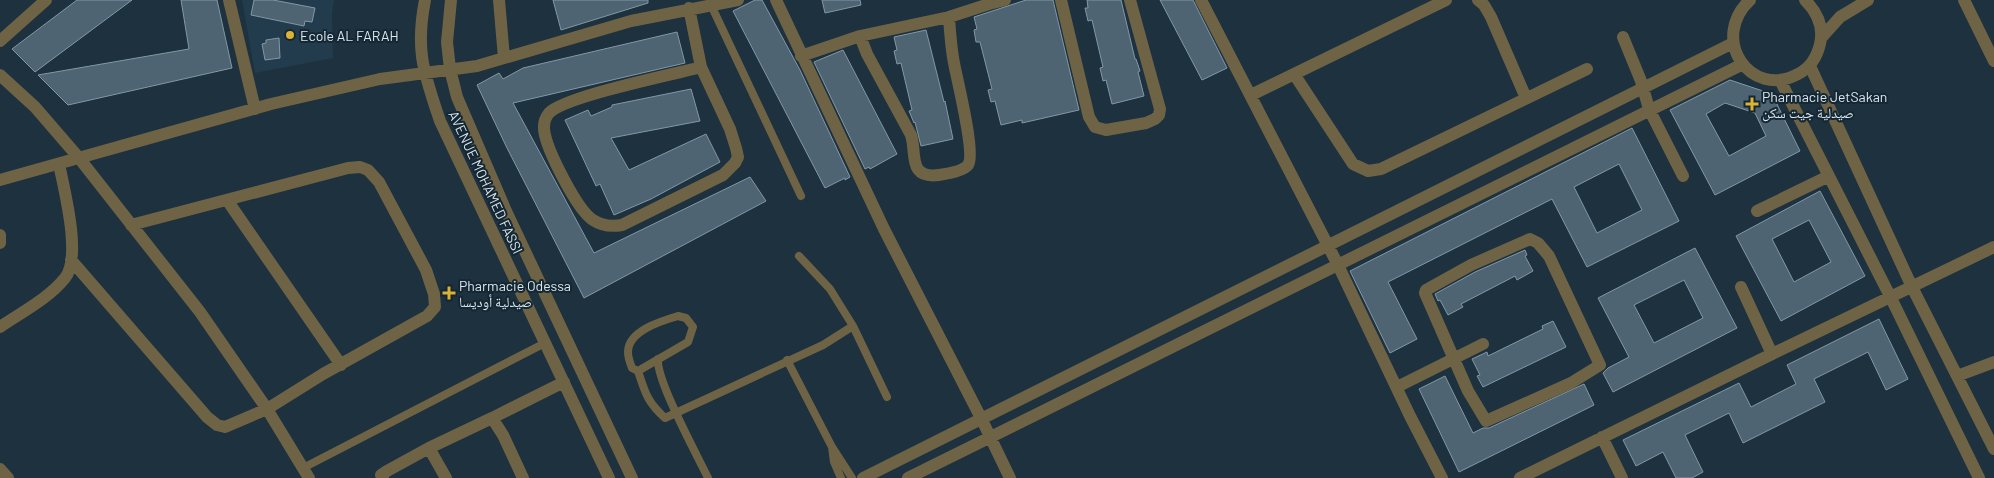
<svg xmlns="http://www.w3.org/2000/svg" width="1994" height="478" viewBox="0 0 1994 478" font-family="Barlow,'Noto Naskh Arabic',sans-serif">
<style>
.built{fill:#223c4d}
.building{fill:#4f6472;stroke:#8198a7;fill-rule:evenodd}
.lines{fill:none;stroke-linecap:round;stroke-linejoin:round}
.lane{stroke:#6f6346;stroke-width:8}
.street{stroke:#6f6346;stroke-width:12}
.poi-dot{fill:#ddb133;stroke:#142733;stroke-width:2}
.labels{text-anchor:middle;dominant-baseline:central;stroke-width:4;stroke-linejoin:round;paint-order:stroke}
.poi-label{font-size:14px;fill:#dbe7ef;stroke:#142733;text-anchor:start}
.street-label{font-size:14px;fill:#dbe7ef;stroke:#142733}
</style>
<rect width="100%" height="100%" fill="#1d313e"/>
<!-- built -->
<path class="built" d="M242,0h92l-2,13 1,45 -78,15z"/>
<!-- building -->
<path class="building" d="M77,0h55l-97,72 -23,-23z
M181,0h36l15,68 -164,37 -30,-30 151,-26z
M254,0h19l42,8 -3,14 -7,-1 -1,5 -53,-11z
M553,0h95v3l-87,27z
M755,0h7l38,70 50,107 -5,3v-2l-20,10 -92,-177z
M822,0h38l1,5 -36,8z
M1026,0h27l26,110 -57,13v-3l-21,5 -6,-24 -4,1 -3,-12 4,-1 -12,-47h-4l-2,-12 3,-1 -3,-12z
M1087,0h34l14,59h1l4,12 -2,1 6,24 -32,8 -6,-24 -3,1 -3,-13 3,-1 -11,-47 -4,1 -3,-13h3z
M1160,0h33l34,68 -25,12z
M926,30l18,72 1,-1 8,38 -32,7 -6,-24 -1,1 -5,-12 3,-1 -11,-47 -4,1 -3,-13 3,-1 -3,-13z
M677,32l8,31 -172,40 81,150 156,-76 16,24 -182,97 -77,-150 -30,-63 22,-12 4,6 20,-11z
M279,38l1,20 -15,2 -3,-16 4,-1v-3z
M843,50l54,104 -27,15 -1,-2 -4,2 -51,-107z
M1730,80l42,14 28,57 -85,44 -45,-85zM1725,103l30,10 11,23 -37,20 -23,-42z
M691,89l9,32 -89,17 18,32 77,-36 14,28 -69,37 -37,16 -14,-31 -4,2 -31,-66 23,-10 3,6 21,-9v-2z
M1632,128l47,93 -92,46 -35,-68 -164,83 29,57 -27,14 -40,-82zM1619,164l23,46 -45,23 -23,-46z
M1820,191l45,85 -84,45 -45,-85zM1809,220l22,42 -37,20 -22,-43z
M1695,248l42,80 -124,64 -10,-19 5,-5 21,-11 -31,-59zM1684,280l19,38 -49,25 -20,-38z
M1525,250l2,5 -2,1 8,15 -16,9 -2,-4 -54,28 2,3 -15,8 -8,-15 -2,1 -3,-7 40,-22z
M1879,319l29,60 -22,11 -18,-38 -54,27 11,23 -82,41 -14,-30 -44,22 18,37 -11,6h-16l-13,-26 -27,14 -13,-26 116,-57 12,24 45,-23 -9,-19z
M1553,321l13,26 -83,40 -6,-11 3,-1 -8,-16 15,-7 1,4 55,-27 -1,-3z
M1445,376l28,57 10,-5h6l95,-44 10,21 -135,67 -40,-83z"/>
<g class="lines">
<!-- lane -->
<path class="lane" d="M711,5l90,191
M799,256l31,33 23,37 34,71
M678,316l8,2 7,9 -5,15 -50,29 -6,-3c-2,-5 -4,-11 -4,-16 0,-21 33,-31 50,-36z
M658,359c-2,21 39,96 50,119
M787,360l45,87 20,31
M638,371c7,21 9,31 27,47l158,-73 30,-19
M832,447l2,15 7,16
M303,468l242,-125"/>
<!-- street -->
<path class="street" d="M229,0l26,109
M425,0c-10,51 -1,73 15,121l169,357
M451,0l-4,42 3,27 7,28 49,114 126,267
M499,0l5,58
M776,0l108,229 98,191 28,58
M1061,0l28,117 6,10 11,3 40,-7 9,-4 4,-4 1,-6 -30,-109
M1201,0l137,265 72,151 32,62
M1478,0l6,5 7,12 35,81
M1750,0c-41,38 0,100 48,74 12,-6 19,-17 22,-30 4,-17 -3,-32 -15,-44
M1964,0l30,61
M989,4l16,-4
M689,8l12,59 29,62 6,19 2,9 -3,6 -12,12 -101,50c-11,2 -20,1 -29,-5 -16,-10 -44,-67 -48,-85 -2,-8 -1,-16 4,-22 17,-17 123,-38 152,-46
M860,36l7,18 44,81c6,18 -4,44 28,40 7,-1 24,-4 29,-10 8,-11 -11,-85 -14,-102 -3,-15 -4,-31 -5,-46
M1623,37l18,44 8,28 34,67
M1822,37l18,-20 28,-17
M0,41l46,-41
M801,56l59,-20 89,-19 40,-13v-4
M1810,66l102,221 82,162
M1294,74l59,90 15,7 13,-2 206,-100
M0,75l35,32 44,51 121,154 67,97 42,69
M1780,80l111,218 88,180
M1251,95l195,-95
M0,180l271,-76 109,-25 97,-13 154,-45 107,-21
M227,200l114,165
M1757,211l72,-35
M0,235v8
M1530,239l8,4 11,13 51,109 -29,18 -85,38 -18,-30 -43,-98 1,-3 45,-25z
M71,260l136,157 10,8 8,2 42,-18 56,-35 104,-58 8,-9 -1,-13 -8,-24 -47,-88 -11,-12 -8,-3 -12,1 -217,57
M1741,287l31,67
M0,327c22,-15 48,-28 65,-49 17,-21 -1,-89 -6,-114
M1957,376l37,-14
M1397,387l86,-43
M492,418l72,-36
M1602,437l20,41
M429,448l17,30
M0,469l8,9
M383,478l-2,-3 6,-4 42,-23 63,-30 11,17 20,43
M863,478l870,-435
M908,478l835,-414
M1520,478l252,-124 222,-107"/>
</g>
<!-- markers -->
<g class="poi-dot">
<circle cx="290" cy="35" r="5"/>
<path d="M1749.5 96.5h5v5h5v5h-5v5h-5v-5h-5v-5h5z"/>
<path d="M446.5 285.5h5v5h5v5h-5v5h-5v-5h-5v-5h5z"/>
</g>
<g class="labels">
<!-- poi labels -->
<g class="poi-label">
<text x="300" y="35">Ecole AL FARAH</text>
<text x="1762" y="96">Pharmacie JetSakan<tspan x="1762" dy="16">صيدلية جيت سكن</tspan></text>
<text x="459" y="285">Pharmacie Odessa<tspan x="459" dy="16">صيدلية أوديسا</tspan></text>
</g>
<!-- street labels -->
<g class="street-label">
<text transform="translate(486 182) rotate(65)">AVENUE MOHAMED FASSI</text>
</g>
</g>
</svg>
